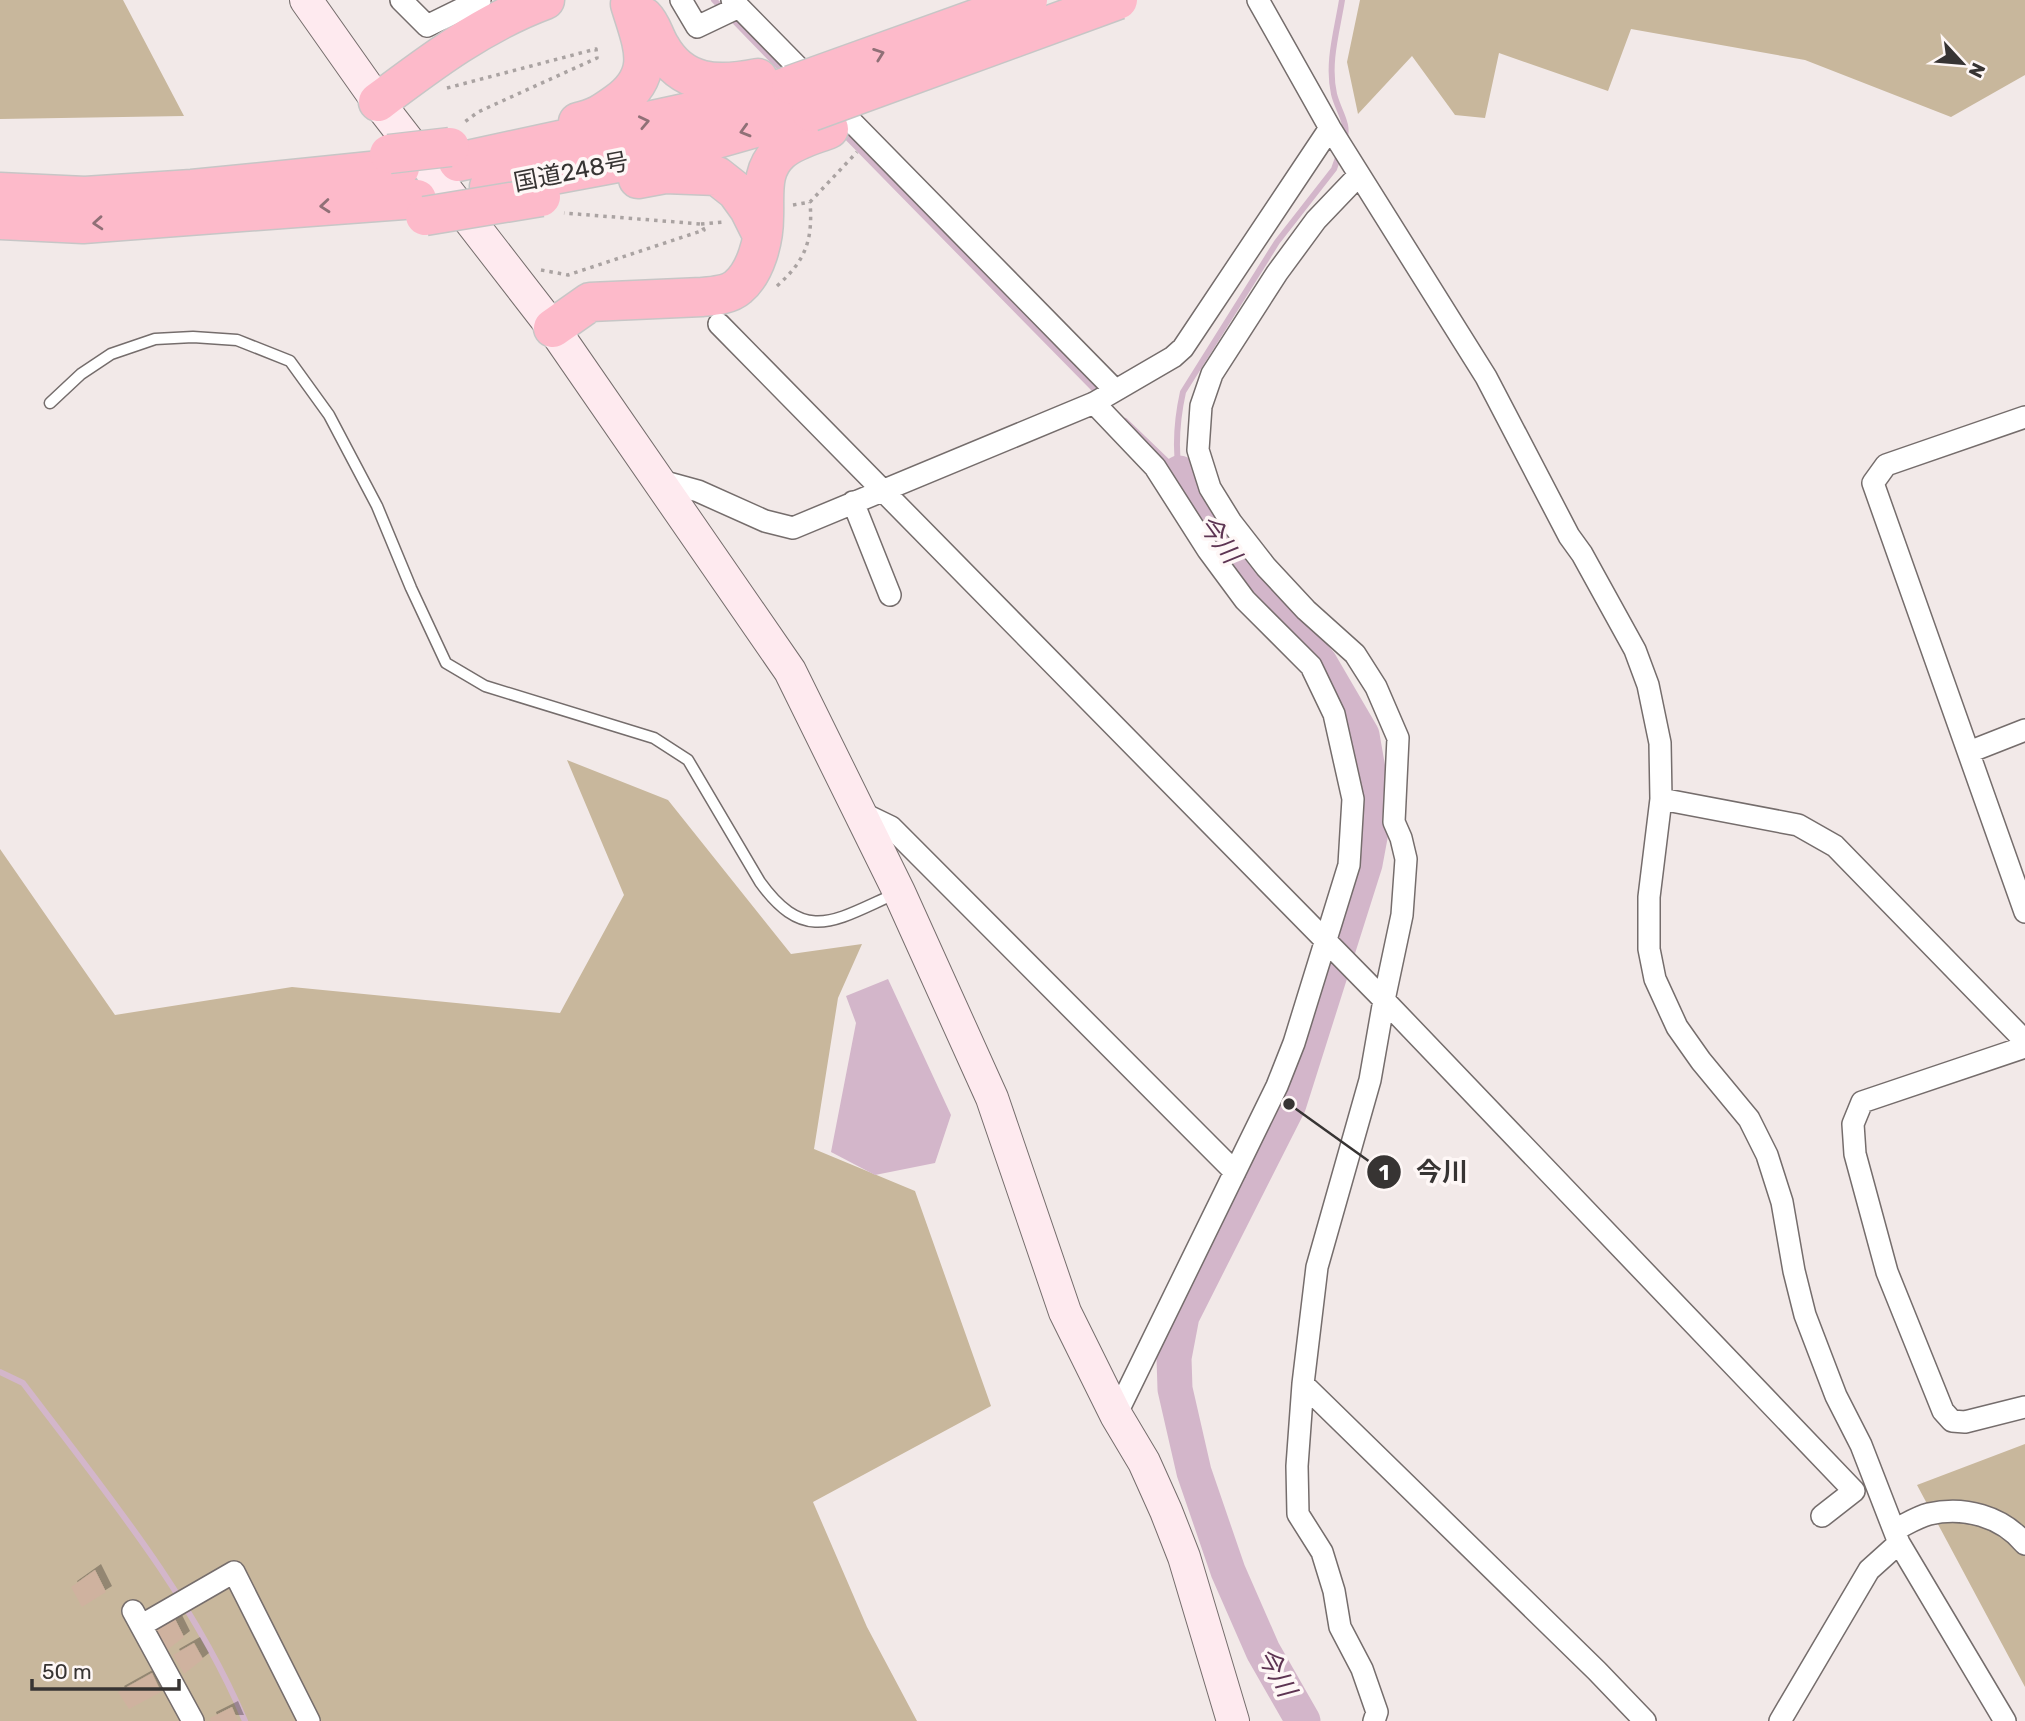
<svg xmlns="http://www.w3.org/2000/svg" width="2025" height="1721" viewBox="0 0 2025 1721" font-family="Rubik,'Noto Sans JP',sans-serif">
<style>
.forest{fill:#c8b79c}
.water{fill:#d3b6ca}
.lines{fill:none;stroke-linecap:round;stroke-linejoin:round}
.stream{stroke:#d3b6ca;stroke-width:6}
.river{stroke:#d3b6ca;stroke-width:35}
.building{fill:#cfb29f;filter:url(#shadow)}
.lane-casing{stroke:#756d6c;stroke-width:13}
.street-casing{stroke:#756d6c;stroke-width:24}
.secondary-casing{stroke:#756d6c;stroke-width:34}
.highway-casing{stroke:#c7c6c6;stroke-width:41}
.path{stroke:#aaa3a2;stroke-width:3.5;stroke-dasharray:3.5 5;stroke-linecap:butt}
.lane{stroke:#fff;stroke-width:10}
.street{stroke:#fff;stroke-width:21}
.secondary{stroke:#feeaef;stroke-width:32}
.highway{stroke:#fdbaca;stroke-width:38}
.highway-bridge-casing{stroke:#c7c6c6;stroke-width:41;stroke-linecap:butt}
.highway-bridge{stroke:#fdbaca;stroke-width:38}
.oneway{stroke:#907077}
.labels{text-anchor:middle;dominant-baseline:central;stroke-width:7;stroke-linejoin:round;paint-order:stroke}
.street-label{font-size:24px;fill:#373433;stroke:#fef7f6}
.water-label{font-size:26px;font-style:italic;fill:#5d3452;stroke:#fef7f6}
.leader{fill:none;stroke:#373433;stroke-width:2.5}
.callout-dot{fill:#373433;stroke:#fef7f6;stroke-width:2.5}
.mark-label{font-size:21px;text-anchor:middle;font-weight:bold;fill:#fff}
.callout-label{font-size:26px;text-anchor:middle;font-weight:bold;fill:#373433;stroke:#fef7f6;stroke-width:7;stroke-linejoin:round;paint-order:stroke}
</style>
<defs>
<filter id="shadow"><feDropShadow dx="6" dy="-6" stdDeviation="0" flood-color="#0004"/></filter>
</defs>
<rect width="100%" height="100%" fill="#f2e9e8"/>
<!-- forest -->
<path class="forest" d="M0,0h123l61,116 -184,3z
M1360,0h665v75l-74,42 -146,-57 -174,-31 -23,62 -109,-38 -14,65 -30,-3 -43,-59 -54,58 -11,-52z
M567,760l101,40 123,154 71,-10 -24,54 -24,151 101,42 76,215 -178,96 54,125 50,94h-917v-872l115,166 177,-28 268,26 64,-118z
M2025,1444v243l-108,-202z"/>
<!-- water -->
<path class="water" d="M888,979l63,136 -16,48 -60,12 -44,-23 25,-129 -10,-27z"/>
<g class="lines">
<!-- stream -->
<path class="stream" d="M714,0l71,73
M1342,0c-5,31 -15,63 -8,94 4,17 16,30 10,47
M841,131l260,265
M1125,421l54,52
M1179,473c-4,-27 -2,-54 4,-81l94,-150 57,-73 5,-14
M0,1372l23,11c81,107 169,213 222,338"/>
<!-- river -->
<path class="river" d="M1179,473l25,49 116,141 42,72 13,75 -10,54 -76,240 -107,212 -8,42 1,31 19,83 34,99 35,80 40,70"/>
</g>
<!-- building -->
<path class="building" d="M95,1570l11,22 -24,15 -11,-20z
M172,1613l12,24 -17,13 -13,-25z
M194,1643l9,16 -19,15 -11,-19z
M152,1673l9,19 -32,17 -11,-17z
M232,1707l6,14h-27l-1,-3z"/>
<g class="lines">
<!-- lane casing -->
<g class="lane-casing">
<path id="lane" d="M50,403l31,-29 30,-20 44,-15 38,-2 44,3 53,21 39,54 48,91 34,82 35,75 39,23 169,52 34,22 72,122c46,64 77,37 137,11"/>
</g>
<!-- street casing -->
<g class="street-casing">
<path id="street" d="M401,0l26,26 53,-26
M681,0l16,27 42,-20
M732,0l383,390
M1258,0l72,128 156,249 83,159 13,18 53,96 13,35 12,58 1,56 -12,98v52l6,30 22,48 24,34 48,58 18,36 15,47 12,69 11,44 31,81 25,49 38,98 106,178
M1359,175l-43,45 -39,53 -65,101 -11,32 -3,44 12,38 21,34 35,45 40,43 49,44 21,33 22,51 -4,84 7,16 5,21 -4,56 -18,85 -14,80 -53,187 -14,117 -6,82 1,48 24,38 12,39 6,36 22,42 15,43 -3,9
M719,324l665,676 470,491 -32,25
M1094,403l61,64 53,83 37,50 66,66 23,48 19,85 -4,66 -55,178 -17,43 -161,329
M2025,417l-139,48 -13,18 152,429
M658,480l40,11 67,30 28,7 301,-125 79,-46 10,-9 147,-220
M853,502l37,93
M1969,752l56,-22
M1661,799l137,26 37,21 190,195
M862,813l29,14 344,345
M2025,1047l-163,55 -9,22 2,30 32,118 56,139 9,10 13,1 60,-15
M1303,1384l294,287 48,50
M1894,1530c11,-5 23,-13 35,-16 35,-8 73,2 96,30
M133,1611l60,110
M142,1625l92,-53 75,149
M1780,1721l89,-151 30,-27"/>
</g>
<!-- secondary casing -->
<g class="secondary-casing">
<path id="secondary" d="M306,0l72,102 175,226 237,343 109,221 93,206 73,214 51,103 28,47 22,49 18,46 49,164"/>
</g>
<!-- highway casing -->
<g class="highway-casing">
<path id="highway" d="M644,17c8,8 10,19 16,29 22,40 58,40 98,32
M378,102c53,-40 105,-79 167,-102
M578,122c18,-4 25,-9 39,-19 41,-29 25,-59 13,-99
M458,162l296,-64 37,-13
M638,179l27,-5 52,2 19,15 13,18 13,26
M489,187l171,-32 151,-43
M0,192l85,4 107,-7 208,-21
M0,220l83,4 334,-25
M553,328l37,-26 112,-5c12,-1 27,-2 36,-10 18,-15 26,-47 26,-70 1,-23 -4,-47 16,-65 13,-12 34,-17 49,-23"/>
</g>
<!-- path -->
<path class="path" d="M447,88l149,-39 1,9 -119,54 -16,12
M793,205l17,-3 47,-50
M701,224l22,-2
M541,270l27,5 136,-45 -3,-6 -137,-11
M777,286c29,-26 36,-46 33,-84"/>
<!-- lane -->
<use href="#lane" class="lane"/>
<!-- street -->
<use href="#street" class="street"/>
<!-- secondary -->
<use href="#secondary" class="secondary"/>
<!-- highway -->
<use href="#highway" class="highway"/>
<!-- highway-bridge casing -->
<g class="highway-bridge-casing">
<path id="highway-bridge" d="M791,85l237,-85
M811,112l307,-112
M389,154l61,-7
M425,216l116,-19"/>
</g>
<!-- highway-bridge -->
<use href="#highway-bridge" class="highway-bridge"/>
</g>
<!-- one-way arrows -->
<defs><path id="oneway-chevron" d="M-2-3.5L2.5 0L-2 3.5" fill="none" stroke-width="1.6" stroke-linecap="round" stroke-linejoin="round" transform="scale(1.75)"/></defs>
<g class="oneway">
<use href="#oneway-chevron" transform="translate(879 54) rotate(-20)"/>
<use href="#oneway-chevron" transform="translate(644 122) rotate(-12)"/>
<use href="#oneway-chevron" transform="translate(745 131) rotate(164)"/>
<use href="#oneway-chevron" transform="translate(325 206) rotate(175)"/>
<use href="#oneway-chevron" transform="translate(98 223) rotate(176)"/>
</g>
<g class="labels">
<!-- street labels -->
<g class="street-label">
<text transform="translate(571 172) rotate(-11)">国道248号</text>
</g>
<!-- water labels -->
<g class="water-label">
<text transform="translate(1219 539) rotate(54)">今川</text>
<text transform="translate(1276 1672) rotate(61)">今川</text>
</g>
</g>
<!-- callouts -->
<path class="leader" d="M1289 1104L1384 1172"/>
<g class="callout-dot">
<circle cx="1289" cy="1104" r="7"/>
<circle cx="1384" cy="1172" r="18"/>
</g>
<g class="mark-label">
<text x="1384" y="1180">1</text>
</g>
<g class="callout-label">
<text x="1442" y="1181">今川</text>
</g>
<!-- north arrow -->
<g transform="translate(1962 63) rotate(116)" stroke="#fef7f6" stroke-width="5" paint-order="stroke">
<path d="M0-5L12 26L0 18L-12 26Z" fill="#373433"/>
<text y="-10" font-size="19" font-weight="bold" text-anchor="middle" fill="#373433">N</text>
</g>
<!-- scale -->
<path d="M32 1679v10h147v-10" fill="none" stroke="#373433" stroke-width="3.5"/>
<text x="42" y="1679" font-size="21" fill="#373433" stroke="#fef7f6" stroke-width="5" paint-order="stroke">50 m</text>
</svg>
